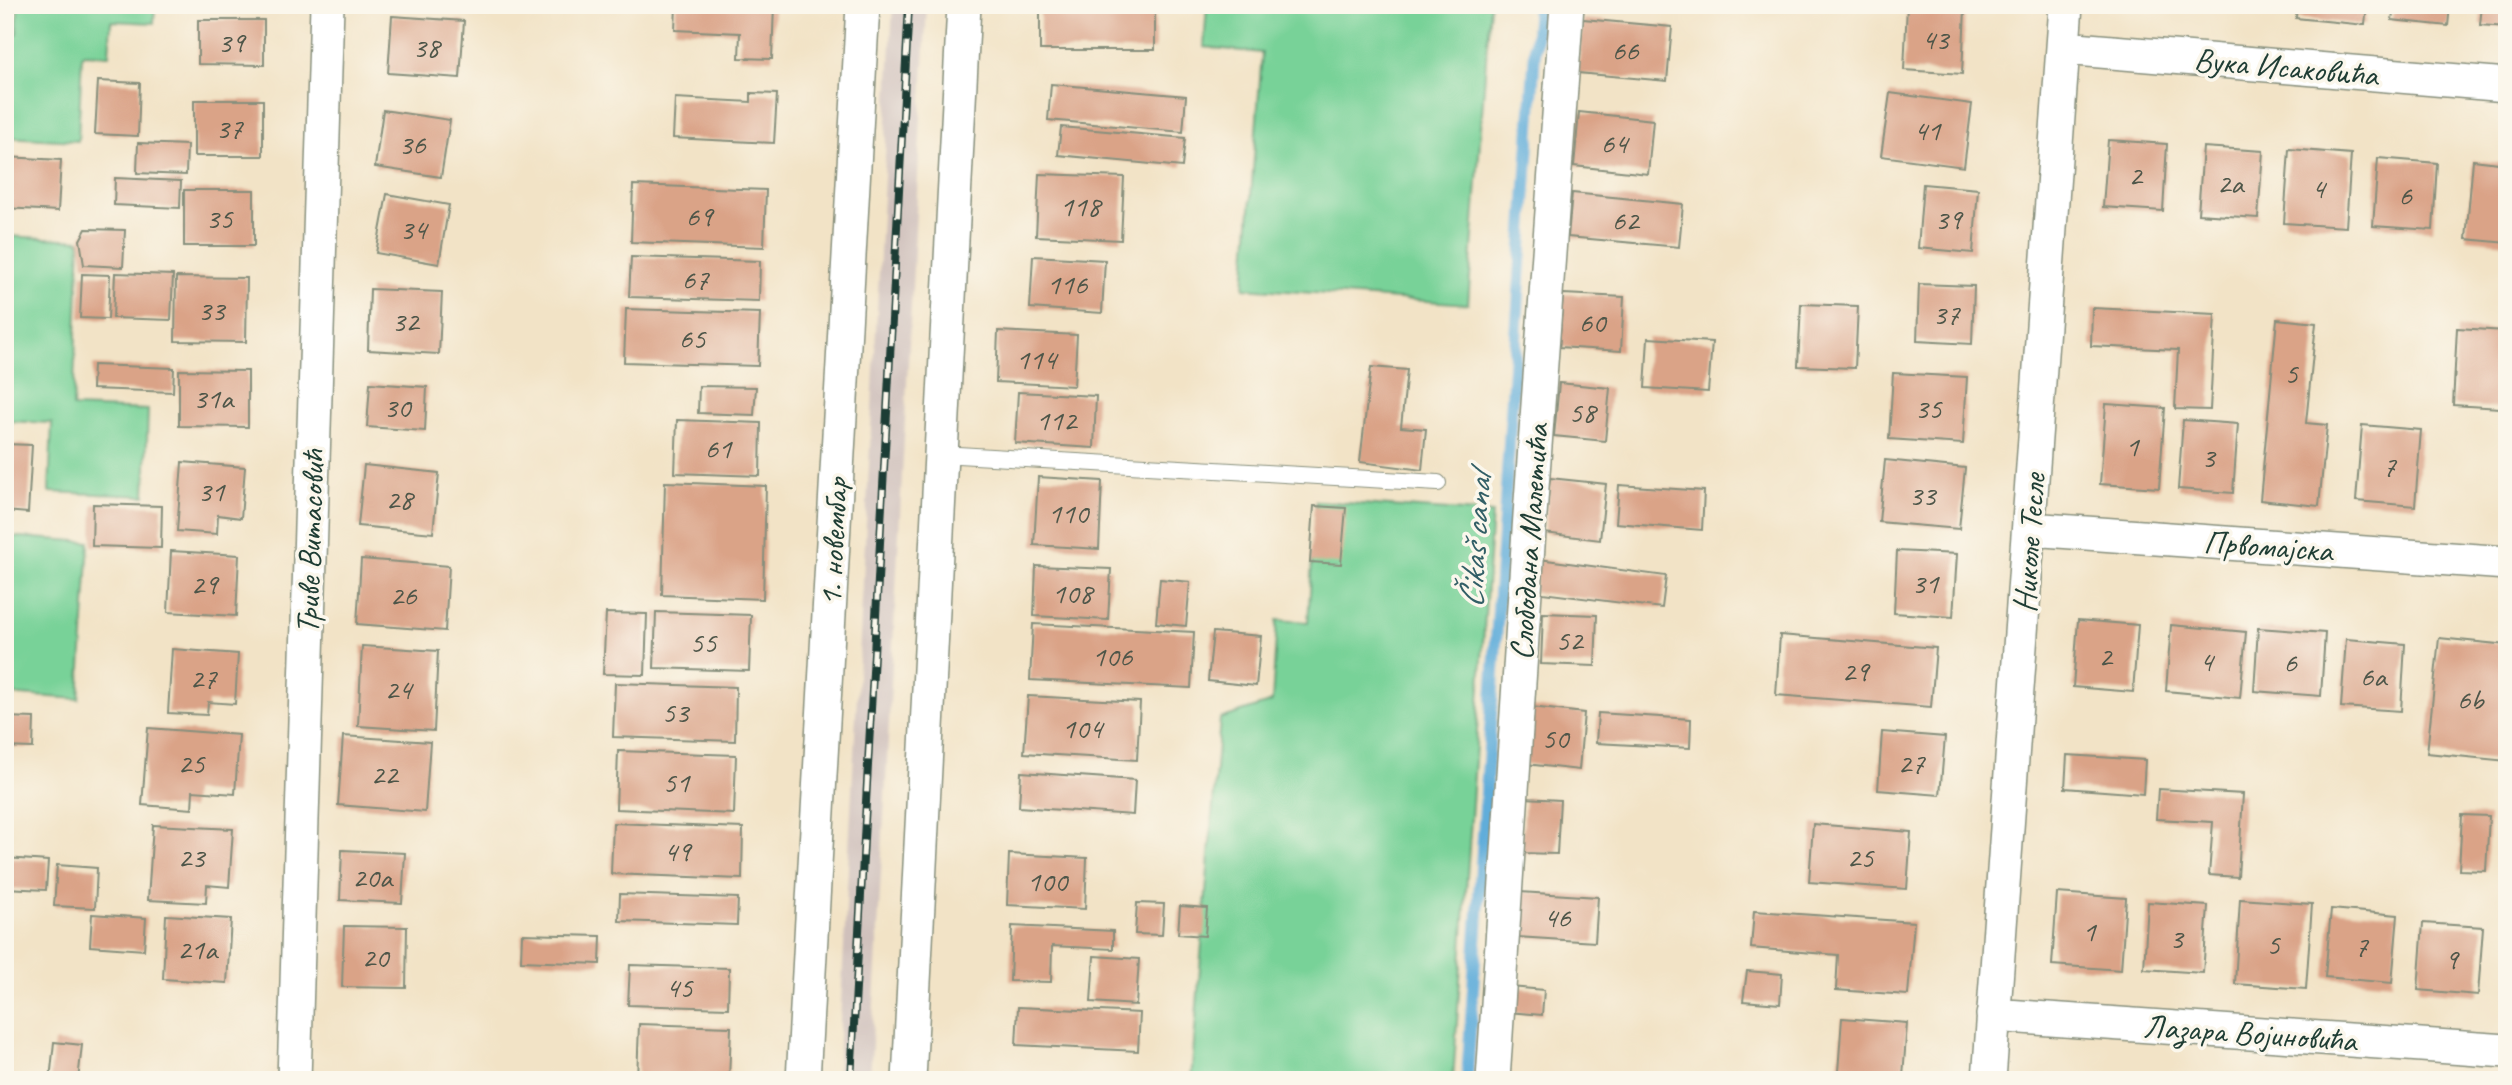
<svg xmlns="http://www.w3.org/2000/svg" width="2512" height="1085" viewBox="0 0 2512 1085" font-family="Caveat,sans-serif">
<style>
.industrial{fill:#cfc0bb}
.green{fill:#78d298;stroke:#4c8866;stroke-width:2}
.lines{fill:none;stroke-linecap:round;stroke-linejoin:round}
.stream{stroke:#60adda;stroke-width:12}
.building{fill:#daa387}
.lane-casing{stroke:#88907d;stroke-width:18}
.street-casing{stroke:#88907d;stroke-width:36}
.lane{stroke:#fff;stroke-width:16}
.street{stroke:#fff;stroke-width:33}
.rail-casing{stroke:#1f3d34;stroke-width:8}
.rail{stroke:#fbf7ec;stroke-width:5;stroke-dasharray:16;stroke-linecap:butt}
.labels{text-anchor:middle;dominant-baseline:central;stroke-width:7;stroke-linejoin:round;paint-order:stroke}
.number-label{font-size:30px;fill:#4e5649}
.street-label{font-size:33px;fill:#1f3d34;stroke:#fbf7ec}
.water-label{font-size:35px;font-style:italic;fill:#325f66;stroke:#fbf7ec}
</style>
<rect width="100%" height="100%" fill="#fbf7ec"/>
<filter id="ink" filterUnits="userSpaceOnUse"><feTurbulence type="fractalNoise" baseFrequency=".0143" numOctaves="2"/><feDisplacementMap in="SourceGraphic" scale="14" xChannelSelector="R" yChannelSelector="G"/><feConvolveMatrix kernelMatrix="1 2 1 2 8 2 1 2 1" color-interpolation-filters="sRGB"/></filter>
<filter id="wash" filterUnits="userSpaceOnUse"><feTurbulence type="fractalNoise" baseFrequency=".00686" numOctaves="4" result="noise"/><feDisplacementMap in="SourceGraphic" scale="28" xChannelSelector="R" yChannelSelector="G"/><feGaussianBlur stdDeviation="1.57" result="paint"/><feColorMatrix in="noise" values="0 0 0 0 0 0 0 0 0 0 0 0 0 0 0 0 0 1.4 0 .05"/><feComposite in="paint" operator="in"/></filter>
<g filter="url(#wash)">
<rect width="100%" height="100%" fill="#f2e3c6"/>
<!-- industrial -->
<path class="industrial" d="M893,5h34l-57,1075h-33z"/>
<!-- green -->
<path class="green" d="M18,5h137l-1,18 -43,-2 -2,34 -27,-1 -4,87 -73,-4v-103h12z
M1207,5h283l-22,299 -224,-16 18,-235 -58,-6z
M5,236l75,4 -7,167 75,3 -3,86 -96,-4 3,-69 -47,-2z
M1316,501l176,12 -39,567h-262l29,-361 52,-17 5,-82 31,2z
M5,536l84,6 -10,157 -74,-5z"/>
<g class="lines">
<!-- stream -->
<path class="stream" d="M1467,1080l71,-1075"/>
</g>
<g id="blocks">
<!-- building -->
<path class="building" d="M676,5h98l-2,54 -33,-1 1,-25 -65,-3z
M1040,5h115v45h-115z
M1907,5l58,3 -3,66 -58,-4z
M2220,5h56l-1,7 -55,-5z
M2297,5h70l-2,20 -69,-7z
M2394,5h56l-2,21 -56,-6z
M2482,5h25v22l-27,-2z
M392,16l72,5 -4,57 -72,-5z
M1583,19l89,8 -5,54 -89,-8z
M198,20h66v45l-66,-1z
M98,81l42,2 -2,53 -43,-2z
M1051,84l135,12 -3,36 -135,-12z
M751,93l26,1 -3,49 -101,-5 2,-40 76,4z
M1890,93l82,11 -8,63 -83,-11z
M194,100h69v56h-69z
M383,110l67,10 -9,57 -66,-10z
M1579,112l74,8 -5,54 -74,-8z
M1061,127l124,11 -3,29 -124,-12z
M2108,140l59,4 -4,67 -60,-4z
M138,143l49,2 -1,30 -49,-2z
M2203,147l60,4 -5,67 -60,-4z
M2289,149l62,5 -5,73 -62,-4z
M5,157l56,3 -3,51 -53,-3z
M2378,158l59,5 -4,67 -60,-4z
M2473,160l34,4v79l-41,-4z
M1039,174l85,3 -3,63 -85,-4z
M115,178l66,3 -1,27 -66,-3z
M1923,184l55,5 -5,64 -55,-5z
M633,185l133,5 -2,57 -133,-5z
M184,190h70v56h-70z
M1572,193l111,11 -4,43 -111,-10z
M387,194l62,11 -10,59 -63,-11z
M86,229l39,1 -2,37 -39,-2 -4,-25z
M1033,256l72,4 -3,53 -72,-5z
M631,257l129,4 -1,40 -130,-4z
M115,273l58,2 -2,45 -58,-2z
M82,274l28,1 -2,44 -28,-1z
M176,277l71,1 -1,64 -71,-1z
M1919,284l55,2 -2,58 -55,-3z
M370,289l72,3 -3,62 -71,-4z
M1563,294l61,3 -3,54 -62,-4z
M1801,304l57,2 -3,62 -57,-2z
M2092,308l123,6 -5,96 -35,-1 3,-59 -87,-4z
M626,309l134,4 -2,53 -134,-4z
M2277,319l39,4 -10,100 21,2 -8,81 -59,-6z
M2457,328l48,3 -5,77 -47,-3z
M998,331l79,4 -3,51 -78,-4z
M1648,338l64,4 -4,50 -63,-4z
M93,365l81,3 -1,24 -81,-3z
M1371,367l36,3 -6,57 25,2 -4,41 -62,-8z
M179,370l69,1v56l-69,-1z
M1893,373l74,4 -4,67 -74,-5z
M370,383l57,4 -2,44 -58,-4z
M1559,383l51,5 -5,53 -51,-5z
M699,386l57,1 -2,28 -56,-2z
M1018,392l78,4 -2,52 -79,-5z
M2106,404l59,4 -6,80 -59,-4z
M677,420l84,3 -1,53 -85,-3z
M2183,420l55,4 -5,69 -55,-4z
M2362,425l59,5 -6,76 -59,-5z
M5,444l27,1 -4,68 -23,-2z
M1885,460l80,8 -6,61 -80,-7z
M182,462l63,5 -4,51 -23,-3 -1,19 -40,-3z
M364,465l75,8 -6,60 -75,-7z
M1038,477l64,4 -3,68 -65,-4z
M1550,478l56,6 -6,56 -56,-7z
M665,482l101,4 -3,113 -101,-4z
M1619,485l85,6 -2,39 -86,-7z
M93,504l69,2 -1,42 -69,-2z
M1314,506l32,2 -5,56 -31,-2z
M171,551l68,4 -3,61 -68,-4z
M1897,551l60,3 -4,63 -59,-4z
M361,559l88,7 -4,65 -88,-7z
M1539,559l127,17 -4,32 -128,-16z
M1036,566l75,3 -3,51 -74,-4z
M1160,579l30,3 -4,44 -30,-3z
M656,612l95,3 -2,56 -95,-3z
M606,613l41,1 -2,61 -42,-1z
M1543,613l54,2 -2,51 -54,-2z
M2078,620l60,5 -5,67 -60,-5z
M1033,624l161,8 -3,56 -161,-8z
M2171,625l75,7 -6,66 -74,-7z
M2258,628l67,5 -4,63 -67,-5z
M1213,632l48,4 -5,50 -48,-5z
M1780,635l156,13 -5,59 -155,-12z
M2439,638l68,7v116l-80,-8z
M2346,639l59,5 -4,67 -60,-4z
M362,646l76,5 -4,80 -76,-5z
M172,649l66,5 -3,50 -27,-2 -1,13 -39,-2z
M615,683l121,4 -1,54 -122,-4z
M1028,696l112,6 -3,58 -113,-7z
M1531,707l53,6 -5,57 -53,-6z
M1598,713l93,6 -1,29 -94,-5z
M5,717l29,1 -1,30 -28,-1z
M148,728l91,7 -4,59 -42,-3 -1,18 -50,-4z
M1882,732l63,5 -5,58 -62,-5z
M343,736l87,6 -5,70 -87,-7z
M618,751l118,4 -2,59 -118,-5z
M2067,755l78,5 -2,34 -78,-6z
M1021,772l114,8 -2,35 -114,-8z
M2158,789l85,5 -5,83 -29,-2 4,-53 -57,-3z
M1525,798l35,2 -3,54 -35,-1z
M2462,815l27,1 -3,55 -27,-1z
M613,823l130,5 -1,51 -131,-5z
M1813,824l98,8 -4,57 -98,-7z
M153,825l80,4 -4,58 -22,-2 -1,18 -58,-3z
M342,850l63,3 -3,50 -62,-3z
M1009,854l78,4 -2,51 -78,-4z
M5,858l43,3 -2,29 -41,-2z
M57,865l40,3 -2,40 -41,-2z
M1520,892l78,5 -3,45 -78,-5z
M2057,893l69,5 -5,72 -69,-5z
M620,894l118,4 -1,27 -118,-4z
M2240,899l72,5 -6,85 -71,-5z
M2148,902l60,4 -5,67 -59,-4z
M1137,903l27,1 -2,31 -27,-1z
M1180,906l27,2 -2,28 -27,-2z
M2331,909l67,6 -6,68 -67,-6z
M1754,911l160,11 -6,73 -72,-5 2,-35 -87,-7z
M92,914l54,4 -2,32 -54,-4z
M166,915l65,4 -4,64 -64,-4z
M2423,923l60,4 -5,68 -60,-5z
M344,926l63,1 -1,61 -64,-1z
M1012,926l101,5v18l-61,-3 -1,36 -41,-1z
M522,934l79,2 -1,28 -79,-3z
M1094,956l45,3 -3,46 -45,-3z
M630,965l99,3 -1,40 -100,-3z
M1747,971l35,3 -2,30 -37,-3z
M1510,987l34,3 -2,25 -34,-3z
M1018,1007l122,6 -2,38 -122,-6z
M1842,1018l65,5 -4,54 -65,-5z
M639,1024l92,3 -2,53h-92z
M54,1042l28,3 -4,35h-28z"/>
</g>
</g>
<g filter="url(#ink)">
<use href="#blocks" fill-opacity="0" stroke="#88907d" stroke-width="2"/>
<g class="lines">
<!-- lane casing -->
<g class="lane-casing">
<path id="lane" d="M941,454l497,29"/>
</g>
<!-- street casing -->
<g class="street-casing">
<path id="street" d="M2064,48l443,37
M2030,529l477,34
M1993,1015l514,36
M294,1080l33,-1075
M803,1080l60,-1075
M909,1080l55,-1075
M1493,1080l37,-565 37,-510
M1989,1080l77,-1075"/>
</g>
<!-- lane -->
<use href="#lane" class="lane"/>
<!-- street -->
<use href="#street" class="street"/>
<!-- rail casing -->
<g class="rail-casing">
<path id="rail" d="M851,1080l58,-1075"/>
</g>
<!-- rail -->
<use href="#rail" class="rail"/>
</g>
</g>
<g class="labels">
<!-- number labels -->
<g class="number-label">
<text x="1935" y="39">43</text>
<text x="231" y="42">39</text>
<text x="426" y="47">38</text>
<text x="1625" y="50">66</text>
<text x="229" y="128">37</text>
<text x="1927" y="130">41</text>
<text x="1614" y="143">64</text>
<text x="412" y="144">36</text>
<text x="2135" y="175">2</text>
<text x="2230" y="183">2a</text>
<text x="2318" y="188">4</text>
<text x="2405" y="195">6</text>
<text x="1080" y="206">118</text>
<text x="699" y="216">69</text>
<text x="219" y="218">35</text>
<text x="1948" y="219">39</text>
<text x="1625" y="220">62</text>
<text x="413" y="229">34</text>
<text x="695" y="279">67</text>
<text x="1067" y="284">116</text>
<text x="211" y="310">33</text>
<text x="1946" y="314">37</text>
<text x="405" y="321">32</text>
<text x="1592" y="322">60</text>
<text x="692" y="338">65</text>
<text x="1036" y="359">114</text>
<text x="2291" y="373">5</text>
<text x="213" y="398">31a</text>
<text x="397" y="407">30</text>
<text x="1928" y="408">35</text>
<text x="1582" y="412">58</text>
<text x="1056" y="420">112</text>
<text x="2132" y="446">1</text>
<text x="718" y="448">61</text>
<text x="2208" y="457">3</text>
<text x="2389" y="466">7</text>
<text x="211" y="491">31</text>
<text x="1922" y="495">33</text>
<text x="399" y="499">28</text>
<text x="1068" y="513">110</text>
<text x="1925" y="583">31</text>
<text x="204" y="584">29</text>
<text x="1072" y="593">108</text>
<text x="403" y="595">26</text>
<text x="1569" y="640">52</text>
<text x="703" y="642">55</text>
<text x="1112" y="656">106</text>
<text x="2105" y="656">2</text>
<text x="2206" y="661">4</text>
<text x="2290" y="662">6</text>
<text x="1855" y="671">29</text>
<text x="2373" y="676">6a</text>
<text x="203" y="678">27</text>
<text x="398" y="689">24</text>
<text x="2470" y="699">6b</text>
<text x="675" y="712">53</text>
<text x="1082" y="728">104</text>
<text x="1555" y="738">50</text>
<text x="191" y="763">25</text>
<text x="1911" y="763">27</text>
<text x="384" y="774">22</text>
<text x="676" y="782">51</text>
<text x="677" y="851">49</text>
<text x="191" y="857">23</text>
<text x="1860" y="857">25</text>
<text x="372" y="877">20a</text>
<text x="1047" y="881">100</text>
<text x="1557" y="917">46</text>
<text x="2089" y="931">1</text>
<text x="2176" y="938">3</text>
<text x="2273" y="944">5</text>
<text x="2361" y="946">7</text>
<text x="197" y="949">21a</text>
<text x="375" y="957">20</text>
<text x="2451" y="959">9</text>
<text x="679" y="987">45</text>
</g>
<!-- street labels -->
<g class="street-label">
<text transform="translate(2286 67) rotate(5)">Вука Исаковића</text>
<text transform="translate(310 542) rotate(-88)">Триве Витасовић</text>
<text transform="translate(833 542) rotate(-87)">1. новембар</text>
<text transform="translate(1529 542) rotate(-86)">Слободана Малетића</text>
<text transform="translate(2029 543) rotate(-86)">Николе Тесле</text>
<text transform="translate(2268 546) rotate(4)">Првомајска</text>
<text transform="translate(2250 1033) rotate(4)">Лазара Војиновића</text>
</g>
<!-- water labels -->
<g class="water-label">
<text transform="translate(1475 541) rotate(-86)">Čikaš canal</text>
</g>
</g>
<!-- margin -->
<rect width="2512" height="1085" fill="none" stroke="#fbf7ec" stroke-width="28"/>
</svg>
